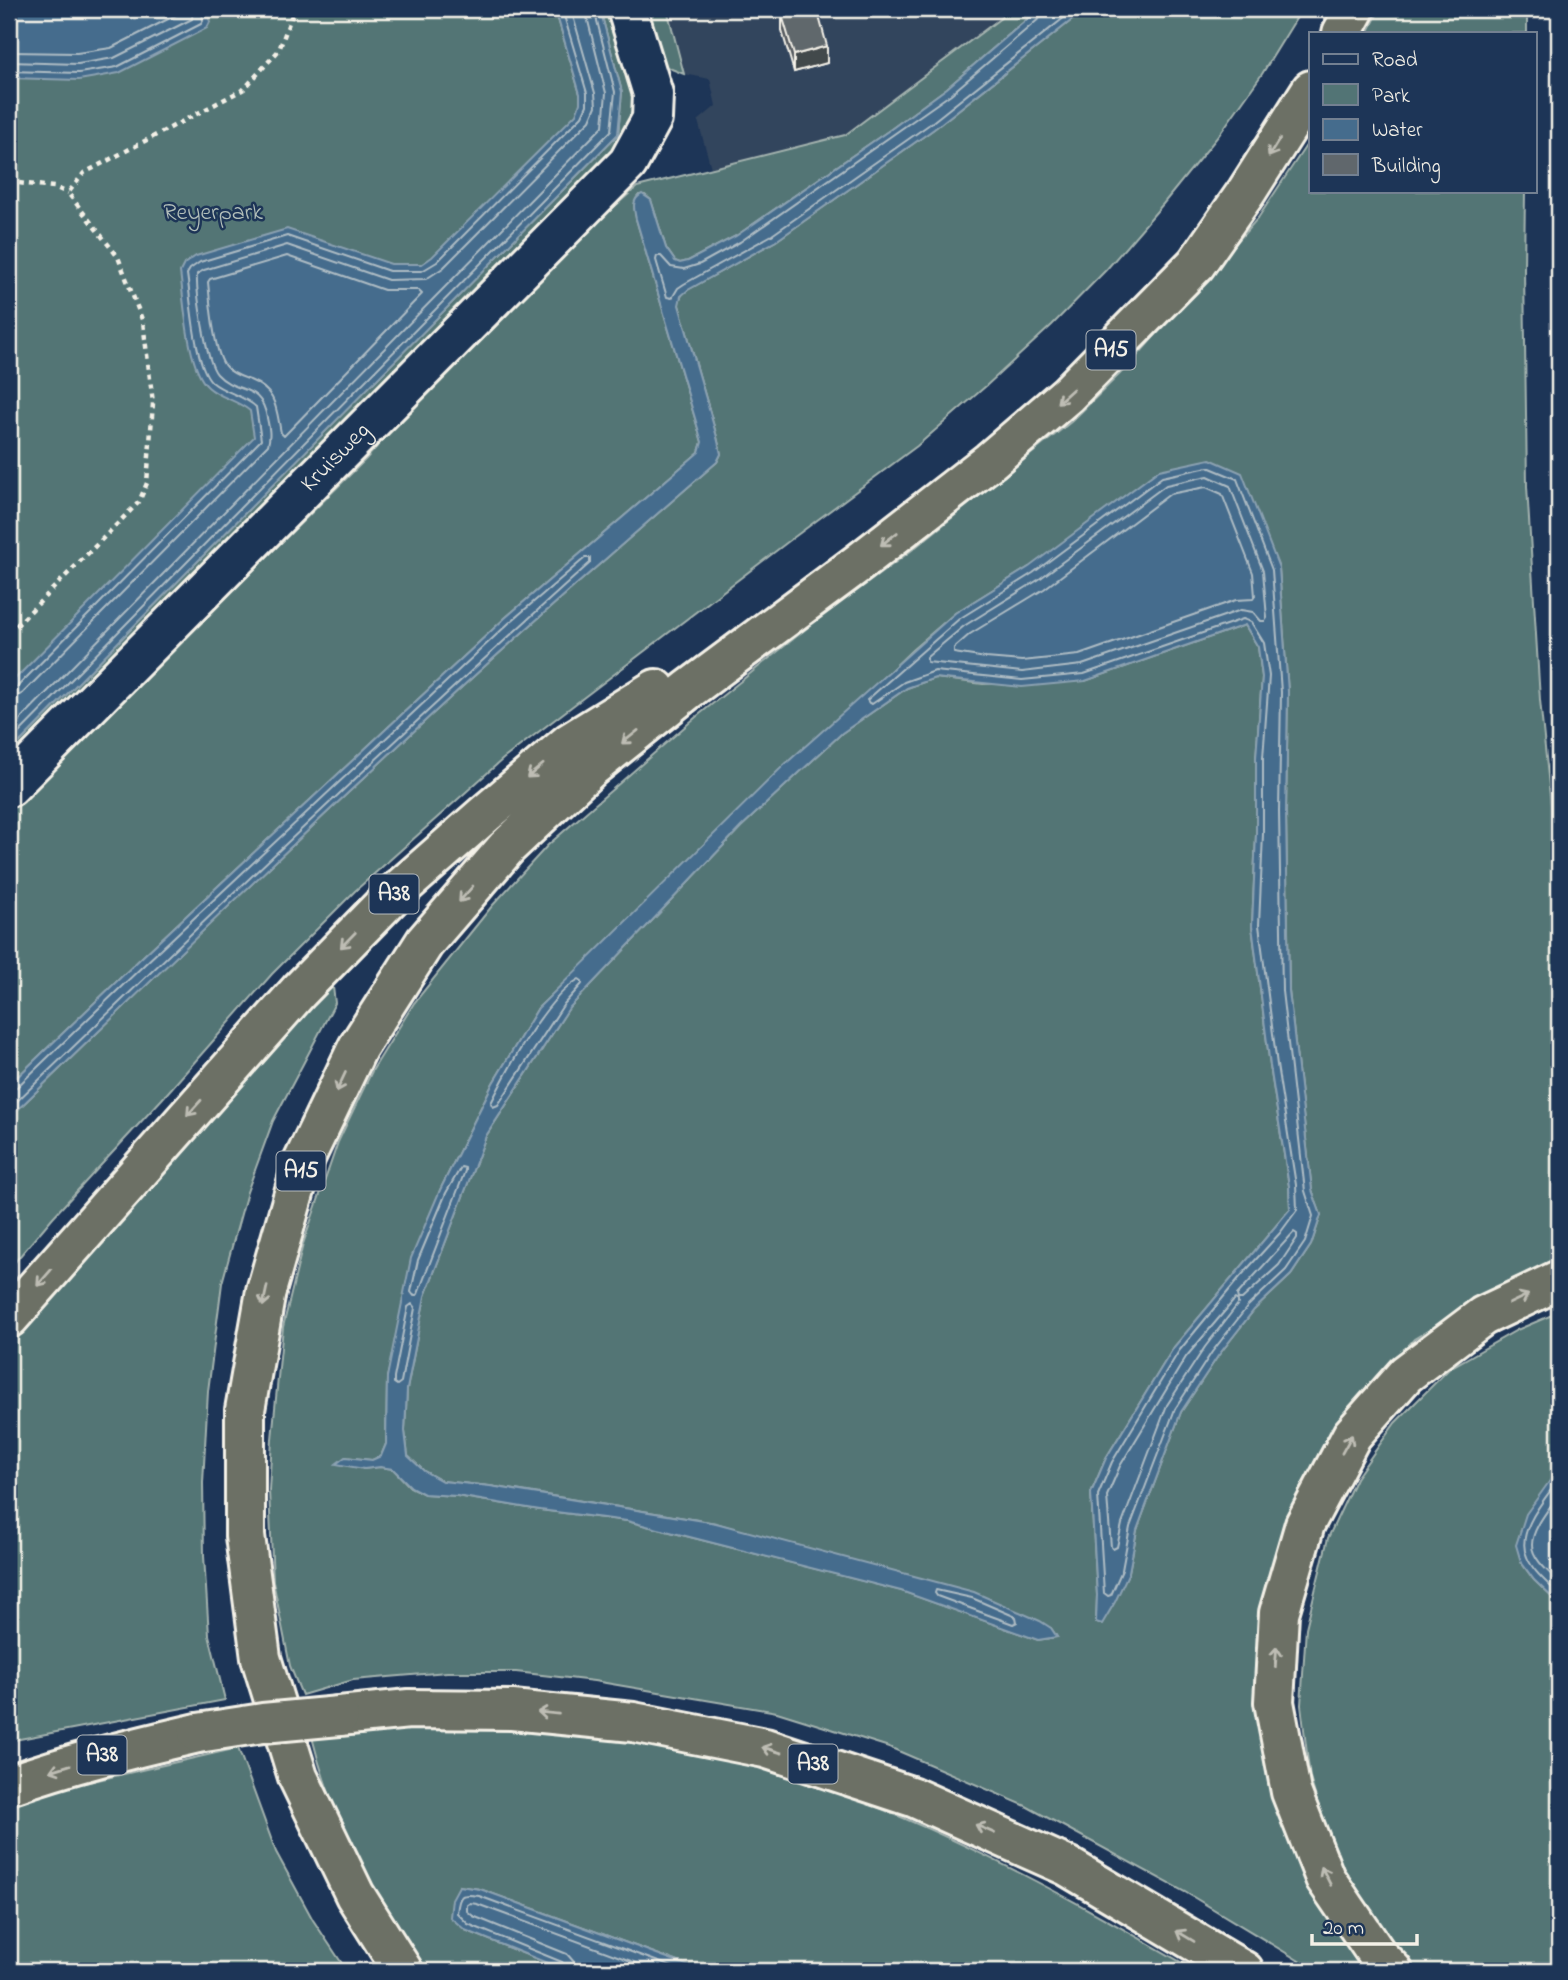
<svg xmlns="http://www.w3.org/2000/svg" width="1568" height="1980" viewBox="0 0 1568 1980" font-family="'Indie Flower',sans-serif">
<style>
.built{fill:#31445d}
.green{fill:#527475;stroke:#a3b2ae;stroke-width:2;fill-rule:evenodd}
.water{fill:#456c8d;stroke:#8ba1b1;stroke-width:2}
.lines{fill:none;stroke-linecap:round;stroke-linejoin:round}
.shore{stroke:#aebcc4;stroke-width:2}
.minor-casing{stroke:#f4f1e8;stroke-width:44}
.motorway-casing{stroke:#f4f1e8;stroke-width:44}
.path{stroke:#f4f1e8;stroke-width:4.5;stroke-dasharray:5 5;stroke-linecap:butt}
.minor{stroke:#1d3557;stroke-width:38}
.motorway{stroke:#6c7065;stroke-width:38}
.motorway-bridge-casing{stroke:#f4f1e8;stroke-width:44;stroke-linecap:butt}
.motorway-bridge{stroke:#6c7065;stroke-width:38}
.wall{fill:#53595d;stroke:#f4f1e8;stroke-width:2}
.shaded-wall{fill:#43484c;stroke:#f4f1e8;stroke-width:2}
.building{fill:#60676c;stroke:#f4f1e8;stroke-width:2}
.oneway{stroke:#bebdb4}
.labels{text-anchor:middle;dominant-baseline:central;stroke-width:5;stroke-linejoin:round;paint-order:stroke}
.shield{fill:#1d3557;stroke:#b4b9bc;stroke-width:2}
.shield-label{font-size:23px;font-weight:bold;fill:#f4f1e8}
.park-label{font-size:24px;fill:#b3bfba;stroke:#1d3557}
.street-label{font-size:24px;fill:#f4f1e8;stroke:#1d3557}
</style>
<rect width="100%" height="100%" fill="#1d3557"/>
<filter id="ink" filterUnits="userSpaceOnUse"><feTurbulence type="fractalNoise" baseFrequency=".0143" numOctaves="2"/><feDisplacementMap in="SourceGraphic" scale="14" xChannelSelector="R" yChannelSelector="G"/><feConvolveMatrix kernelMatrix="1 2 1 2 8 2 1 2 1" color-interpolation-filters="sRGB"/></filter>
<g filter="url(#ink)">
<!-- built -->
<path class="built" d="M667,9h333l2,8 -157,118 -134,33 -13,-47 18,-15 -6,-27 -26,-5z"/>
<!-- green -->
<path class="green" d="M9,9h546l25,85v24l-571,613z
M600,9h16l18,73 -2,29 -8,29 -16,24 -599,605v-16l609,-619 4,-42z
M646,9h21l17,65 -20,-8z
M1000,9h39l-92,79 -56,41 -155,107 -48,25 -8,2 -5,-2 -9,-13 -15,-48 -6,-5h-6c-7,8 -4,15 -3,24l66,223 -3,10 -194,166 -365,341 -131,126v-274l357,-352 56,-64 156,-157 59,-51 208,-52 157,-118z
M1086,9h216l-40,65 -43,61 -56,69 -57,66 -54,55 -66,61 -69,60 -128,95 -286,218 -148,132 -83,83 -110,125 -109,118 -44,52v-151c146,-141 293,-284 443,-422 87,-80 176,-157 265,-234l4,-8 -4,-17 -38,-132v-5l5,-8 92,-51 158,-112z
M1380,9h147v24h-159z
M1311,138v53h214l-1,78 3,217 13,214 19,182v380l-49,20 -96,57 -51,60 -59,82 -20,42 -23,90 -2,89 5,53 17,66 25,63 50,76 10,11h-50l-131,-79 -159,-86 -137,-59 -112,-35 -183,-31 -78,-9h-69l-94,8 -51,15 -12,-29 -17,-85 -4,-91 3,-51 11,-112 20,-83 35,-102 34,-71 42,-68 78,-97 56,-61 148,-128 111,-89 105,-78 160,-129 60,-59 126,-144zM1029,567l250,1 9,124 -2,120 3,179 23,200 9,24 -10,30 -20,30 -37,35 -36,46 -37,56 -44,118 -8,42 -27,51 -6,-1 1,-27 -6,-102 15,-35 68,-111 116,-138 -1,-23 -19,-120 -18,-140 4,-92v-76l6,-81 -4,-30 -13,-22 -160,56 -102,3 -48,-6 -28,10 -65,45 -101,94 -172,181 -83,128 -61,160 -18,93 -2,42 3,25 16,15 18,10 48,5 226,37 335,105 6,9 -19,3 -136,-49 -275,-70 -87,-11 -83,-14 -33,-2 -14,-7 -17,-18 -13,-2 -17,2 -18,-12 27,3 9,-4 5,-12 1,-67 53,-187 53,-107 45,-75 374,-358 43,-37z
M333,987l2,16 -62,118 -26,71 -25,91 -14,108 -5,92 1,73 5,79 16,65 -216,41v-397l125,-151 188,-200z
M1559,1312v156l-38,94 13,18 25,24v367h-142l-55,-60 -30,-60 -22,-73 -9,-73 5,-77 22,-90 28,-60 39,-55 55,-55 67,-38z
M453,1726c60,3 119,7 179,15 19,2 39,4 58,8 183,39 345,128 506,222h-493l-223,-82 -21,-3 6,44 102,41h-140c-53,-70 -94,-148 -115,-234l30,-6z
M238,1748l38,104 37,68 34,51h-338v-165l23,-11z"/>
<!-- water -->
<path class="water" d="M9,9h198l3,13 -3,6 -88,45 -40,7 -70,-2z
M555,9h45l22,83 -4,42 -609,619v-68l245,-248 -4,-26c-13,-11 -30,-13 -42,-24 -21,-18 -24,-88 -28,-115l4,-8 12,-8 91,-27 104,35h31l10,-7 144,-143 4,-11v-9z
M1039,9h47l-152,120 -158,112 -88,49 -7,6 -2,9 38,132 4,17 -4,8c-89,77 -178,154 -265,234 -150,138 -297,281 -443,422v-33l131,-126 365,-341 194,-166 3,-10 -66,-223c-2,-9 -5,-20 6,-25l9,6 15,48 9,13 5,2 8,-2 48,-25 155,-107 56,-41z
M1210,459l32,14 37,95 9,124 -2,120 3,179 23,199 9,25 -10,30 -20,30 -37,35 -36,46 -37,56 -44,118 -8,42 -14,30 -13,22 -6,-2 1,-27 -6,-102 15,-35 68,-111 116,-138 -1,-23 -19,-120 -18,-140 4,-92v-76l6,-81 -4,-30 -13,-22 -160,56 -63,6 -87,-9 -28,10 -65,45 -101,94 -172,181 -83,128 -61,160 -18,93 -2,42 3,25 16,15 18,10 48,5 226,37 258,69 66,29 11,7 6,9 -19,3 -137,-49 -274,-70 -87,-11 -83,-14 -33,-2 -13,-7 -18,-18 -13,-2 -16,2 -28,-5 9,-7 27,3 9,-4 5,-12 1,-67 24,-119 29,-68 53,-107 45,-75 245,-242 172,-153 74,-46 130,-97z
M1559,1468v136l-25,-24 -13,-18 -5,-17 10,-31z
M459,1886l21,3 223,82h-136l-102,-41 -15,-13 2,-18z"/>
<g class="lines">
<!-- shore -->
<path class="shore" d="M1043,9l-2,8 -90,77 -211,148 -40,22 -16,5 -13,-2 -10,-11h-4l-1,4 11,37 5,1 6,-10 6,-4 88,-49 158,-111 145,-115
M9,52l68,1 34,-5 69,-35 2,-4
M9,62l69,2 36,-6 78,-39 1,-10
M9,71l70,2 38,-6 84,-43 2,-3 -1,-12
M287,256l97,34h34l4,4 -138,142 -3,-3c-5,-25 -4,-42 -31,-53 -8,-3 -18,-6 -24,-13 -12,-12 -16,-66 -18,-85l2,-3z
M1208,467l29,12 35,91 9,122 -2,120 3,179 23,200 8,25 -8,26 -19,28 -38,36 -36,46 -37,57 -45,118 -8,43 -11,25 -3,1 -4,-3 -6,-98 14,-33 67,-111 61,-74 40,-44 17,-23 -1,-25 -19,-120 -18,-140 4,-91v-76l6,-82 -5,-33 -13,-21 -8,-3 -159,55 -62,6 -87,-9 -31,11 -32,22 -3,-1 -2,-3 92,-81 74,-46 129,-96z
M1208,476l22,10 33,85 4,47 -2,3h-4l-8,-9 -12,-2 -159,55 -60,7 -95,-10v-5l37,-31 74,-46 128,-95z
M1206,487l16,7 31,79 2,23 -2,3 -17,1 -157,55 -57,6 -36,-3 -32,-5v-5l16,-14 74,-45 126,-95z
M9,689l8,-2 244,-247 -5,-33c-13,-12 -31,-14 -44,-25 -18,-17 -21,-82 -25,-108l3,-5 10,-7 87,-26 102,35h33l15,-9 145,-146 5,-11v-12l-25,-84
M9,698l7,-1 7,-4 245,-248c3,-10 1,-18 -1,-27 -6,-36 -31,-23 -50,-44 -11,-12 -21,-83 -20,-100l7,-4 83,-25 101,35 38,-1 17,-11 147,-148 6,-14 -1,-13 -24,-84
M9,731l594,-605 3,-33 -21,-84
M9,743l602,-612 4,-39 -21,-83
M579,979l3,2v3l-18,20 -66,101 -5,2 -2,-4c18,-36 54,-104 88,-124z
M9,1089l8,-2 128,-123 364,-341 76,-65h5v5c-198,178 -390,361 -581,546
M461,1167l4,1v3l-47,123 -4,2 -3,-4 7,-32 28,-67z
M1294,1232l3,2v4l-18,27 -37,34h-4l-1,-4z
M1235,1299l3,2v3l-33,43 -38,58 -45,119 -5,23 -4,2 -2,-2 -4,-51 13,-30 66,-109z
M412,1304l3,4 -14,74 -4,3 -3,-2v-5l14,-71z
M1559,1479c-14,20 -44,53 -32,78 6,15 21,26 32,38
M1559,1494c-9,14 -27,34 -27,51 0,14 18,28 27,37
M936,1590l36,8 44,19 1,5 -4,2 -76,-28 -2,-3z
M567,1971l-1,-5 -4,-4 -94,-38 -11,-11c2,-19 4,-20 22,-17l204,75
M575,1971l-1,-9 -7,-8 -94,-38 -6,-5v-6l3,-2 7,1 181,67"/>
<!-- minor casing -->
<g class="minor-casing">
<g id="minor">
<path id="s1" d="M9,787l619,-624 24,-44 1,-25 -26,-85"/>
</g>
</g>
<!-- motorway casing -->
<g class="motorway-casing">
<path id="motorway" d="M1342,33l13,-24
M9,1318l290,-327 95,-97 91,-80 84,-71 87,-54
M339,1716l70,-7 103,1 121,12 132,26 148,49 154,69 177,105
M9,1785c62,-22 124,-37 189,-52
M403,1971l-48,-76 -57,-118 -37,-119 -16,-122v-126l21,-119 37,-129 55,-115 67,-105 82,-95 85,-80 96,-77 172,-128 130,-101 78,-67 128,-130 51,-73 64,-101
M1393,1971l-15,-15 -53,-78 -34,-86 -17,-90 5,-89 26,-89 47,-89 54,-61 77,-58 76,-36"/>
</g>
<!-- path -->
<path class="path" d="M9,182l45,5 14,6
M9,633l130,-131 8,-19 6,-80 -10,-81 -25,-65 -50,-64 16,-20 160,-84 35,-39 15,-41"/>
<!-- minor -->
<use href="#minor" class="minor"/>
<!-- motorway -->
<use href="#motorway" class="motorway"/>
<!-- motorway-bridge casing -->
<g class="motorway-bridge-casing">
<path id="motorway-bridge" d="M198,1733l65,-10 76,-7"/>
</g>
<!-- motorway-bridge -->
<use href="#motorway-bridge" class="motorway-bridge"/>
</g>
<!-- wall -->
<path class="wall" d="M782,15l45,48 -33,9 -12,-41z"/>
<!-- shaded-wall -->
<path class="shaded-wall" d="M827,46v17l-33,9v-17z"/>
<!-- building -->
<path class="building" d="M802,9h15l10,37 -33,9 -12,-40z"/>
<!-- one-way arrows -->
<defs><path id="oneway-shaft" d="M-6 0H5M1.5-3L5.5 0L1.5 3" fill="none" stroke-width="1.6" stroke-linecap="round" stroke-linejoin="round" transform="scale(1.75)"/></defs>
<g class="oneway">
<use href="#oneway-shaft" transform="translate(1274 148) rotate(122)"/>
<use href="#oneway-shaft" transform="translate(1065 396) rotate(138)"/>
<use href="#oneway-shaft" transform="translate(889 539) rotate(142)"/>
<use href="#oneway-shaft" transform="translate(630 737) rotate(141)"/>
<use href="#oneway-shaft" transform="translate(535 771) rotate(140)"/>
<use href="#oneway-shaft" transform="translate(466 894) rotate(131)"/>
<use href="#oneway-shaft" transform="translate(348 940) rotate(134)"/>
<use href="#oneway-shaft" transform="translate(341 1082) rotate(115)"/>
<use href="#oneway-shaft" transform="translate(194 1108) rotate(132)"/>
<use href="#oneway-shaft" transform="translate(44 1278) rotate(131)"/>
<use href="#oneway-shaft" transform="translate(265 1296) rotate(102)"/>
<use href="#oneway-shaft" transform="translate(1519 1299) rotate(-26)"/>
<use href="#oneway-shaft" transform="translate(1347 1444) rotate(-61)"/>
<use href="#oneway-shaft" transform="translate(1276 1657) rotate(-86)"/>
<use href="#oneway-shaft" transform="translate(548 1713) rotate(-174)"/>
<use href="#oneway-shaft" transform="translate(772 1750) rotate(-163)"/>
<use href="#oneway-shaft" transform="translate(60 1768) rotate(163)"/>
<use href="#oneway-shaft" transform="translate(985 1829) rotate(-156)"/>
<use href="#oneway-shaft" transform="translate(1326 1876) rotate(-117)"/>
<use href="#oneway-shaft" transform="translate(1185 1936) rotate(-149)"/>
</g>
</g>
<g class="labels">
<!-- shield labels -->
<g class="shield">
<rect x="1086.5" y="330.5" width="49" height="39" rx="5"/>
<rect x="369.5" y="874.5" width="49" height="39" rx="5"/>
<rect x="276.5" y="1151.5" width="49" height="39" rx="5"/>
<rect x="77.5" y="1735.5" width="49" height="39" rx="5"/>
<rect x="788.5" y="1744.5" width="49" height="39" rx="5"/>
</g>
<g class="shield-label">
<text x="1111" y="350">A15</text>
<text x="394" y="894">A38</text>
<text x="301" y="1171">A15</text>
<text x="102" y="1755">A38</text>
<text x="813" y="1764">A38</text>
</g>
<!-- park labels -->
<g class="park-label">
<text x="213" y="213">Reyerpark</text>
</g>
<!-- street labels -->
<g class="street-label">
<text stroke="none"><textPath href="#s1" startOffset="464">Kruisweg</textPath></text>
</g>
</g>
<!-- margin -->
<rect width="1568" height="1980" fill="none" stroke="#1d3557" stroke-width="35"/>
<rect x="18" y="18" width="1533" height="1945" fill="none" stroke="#f4f1e8" stroke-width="2.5" filter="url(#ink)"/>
<!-- legend -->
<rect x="1309" y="32" width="228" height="161" fill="#1d3557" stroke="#738091" stroke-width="2"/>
<rect x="1323" y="54" width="35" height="10" fill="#1d3557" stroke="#738091" stroke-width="2"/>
<text x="1372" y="66" font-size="21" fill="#f4f1e8">Road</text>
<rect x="1323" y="84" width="35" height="21" fill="#527475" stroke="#738091" stroke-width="2"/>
<text x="1372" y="102" font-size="21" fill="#f4f1e8">Park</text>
<rect x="1323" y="119" width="35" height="21" fill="#456c8d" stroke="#738091" stroke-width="2"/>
<text x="1372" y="136" font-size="21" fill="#f4f1e8">Water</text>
<rect x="1323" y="154" width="35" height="21" fill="#60676c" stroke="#738091" stroke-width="2"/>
<text x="1372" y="172" font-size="21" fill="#f4f1e8">Building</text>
<!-- scale -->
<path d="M1312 1934v10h105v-10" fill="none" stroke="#f4f1e8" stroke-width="3.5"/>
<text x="1323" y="1934" font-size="21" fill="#f4f1e8" stroke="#1d3557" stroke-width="5" paint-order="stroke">20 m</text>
</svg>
